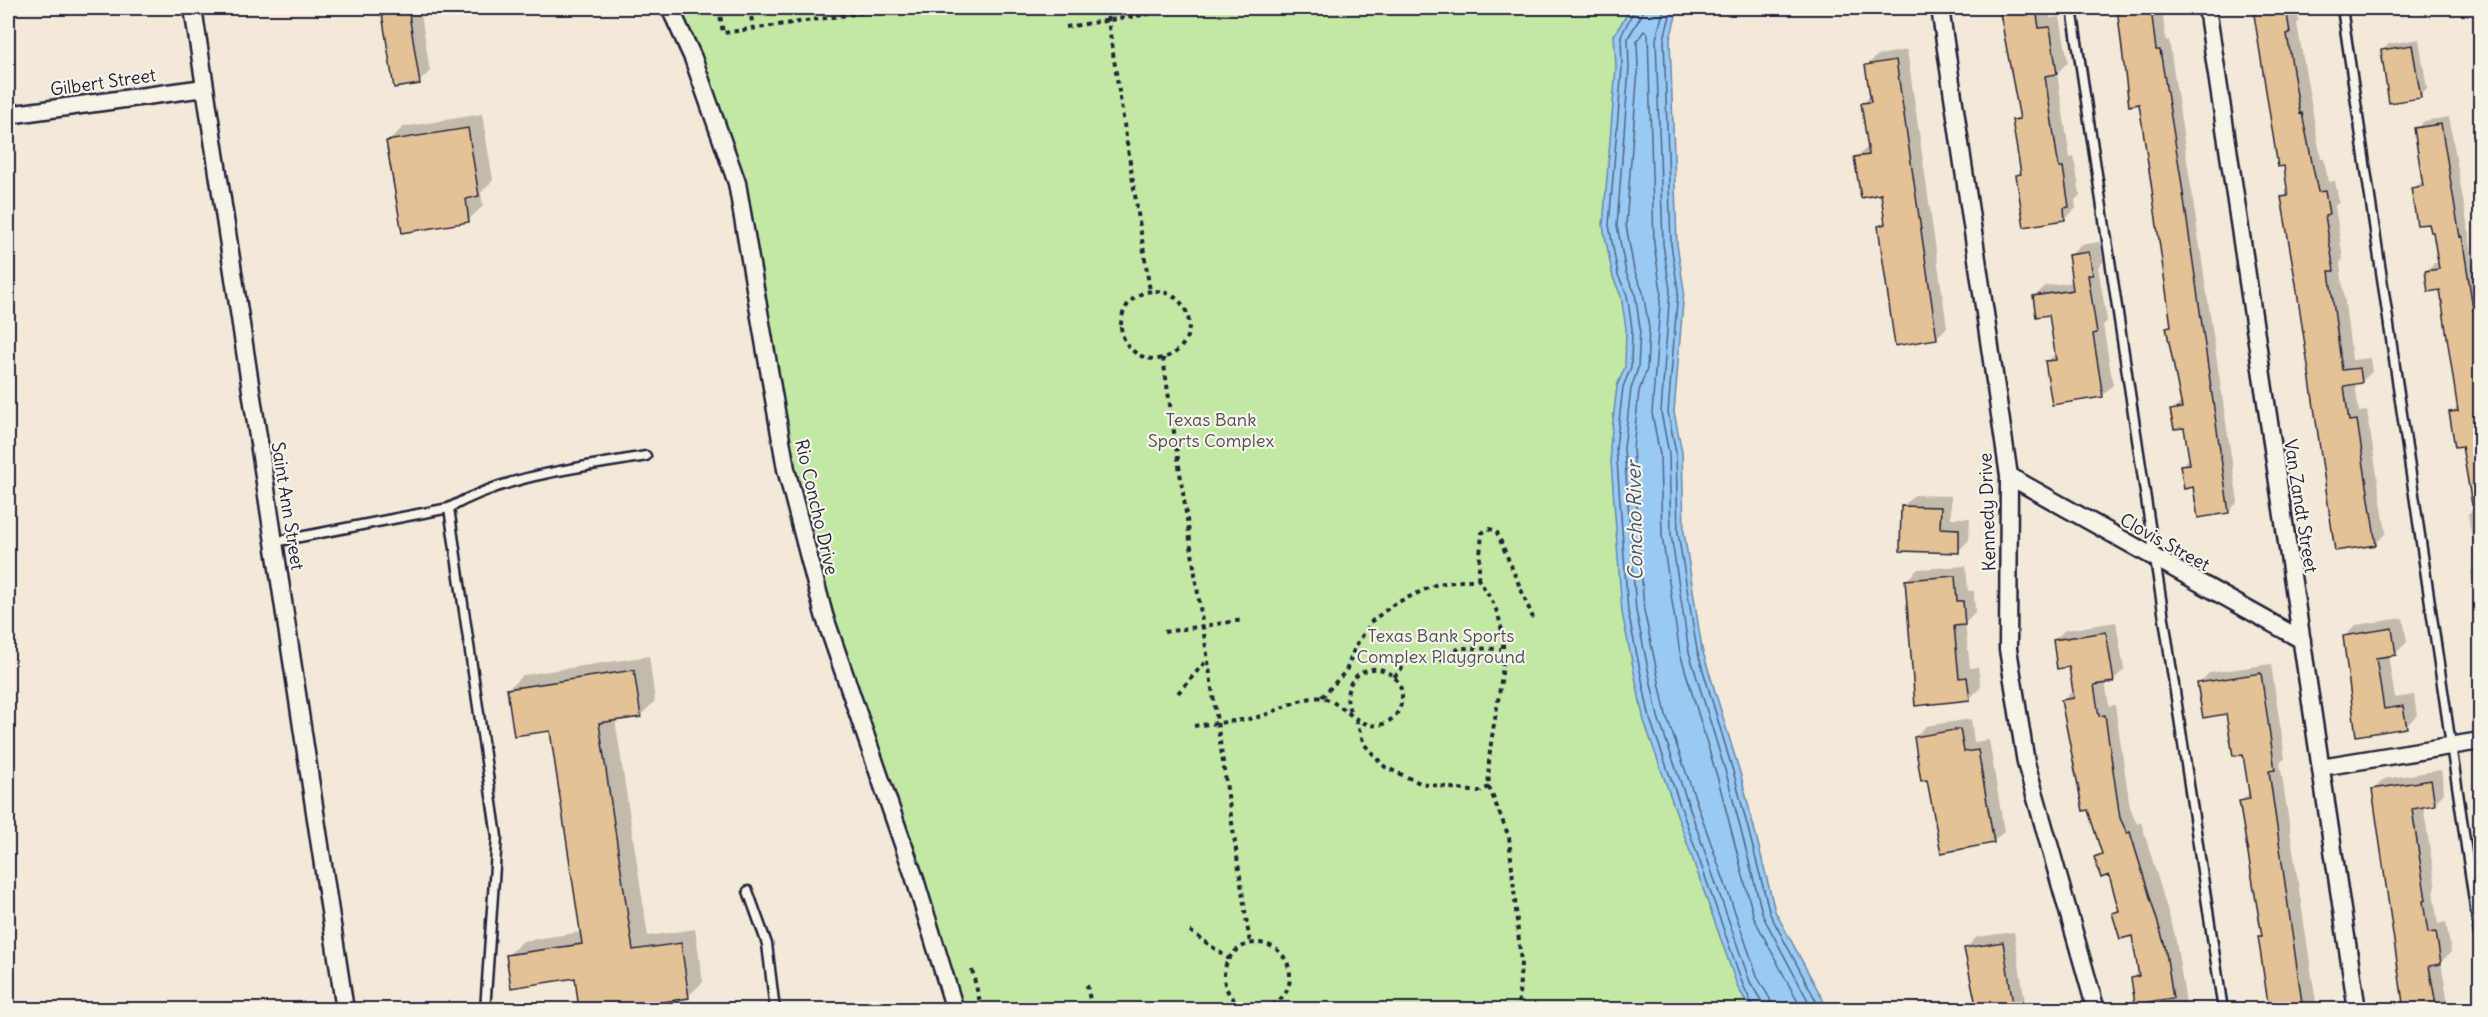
<svg xmlns="http://www.w3.org/2000/svg" width="2488" height="1017" viewBox="0 0 2488 1017" font-family="Delius,sans-serif">
<style>
.green{fill:#c2e9a4;stroke:#728670;stroke-width:1.5}
.water{fill:#98caf5;stroke:#6987ab;stroke-width:1.5}
.shadow{fill:#0003}
.lines{fill:none;stroke-linecap:round;stroke-linejoin:round}
.shore{stroke:#516585;stroke-width:1.5}
.building{fill:#e5c196;stroke:#22223b;stroke-width:1.5}
.service-casing{stroke:#22223b;stroke-width:13}
.minor-casing{stroke:#22223b;stroke-width:21}
.path{stroke:#22223b;stroke-width:4;stroke-dasharray:4.5 4.5;stroke-linecap:butt}
.service{stroke:#f7f3e8;stroke-width:8}
.minor{stroke:#f7f3e8;stroke-width:16}
.labels{text-anchor:middle;dominant-baseline:central;stroke-width:4.5;stroke-linejoin:round;paint-order:stroke}
.street-label{font-size:18px;fill:#22223b;stroke:#f7f3e8}
.park-label{font-size:18px;fill:#4a5455;stroke:#f7f3e8}
.water-label{font-size:20px;font-style:italic;fill:#455473;stroke:#f7f3e8}
</style>
<rect width="100%" height="100%" fill="#f3e9d8"/>
<filter id="ink" filterUnits="userSpaceOnUse"><feTurbulence type="fractalNoise" baseFrequency=".0167" numOctaves="2"/><feDisplacementMap in="SourceGraphic" scale="12" xChannelSelector="R" yChannelSelector="G"/><feConvolveMatrix kernelMatrix="1 2 1 2 8 2 1 2 1" color-interpolation-filters="sRGB"/></filter>
<g filter="url(#ink)">
<!-- green -->
<path class="green" d="M670,8h996l-35,377 153,624h-829l-131,-394 -87,-432z"/>
<!-- water -->
<path class="water" d="M1631,8h47l-8,31 7,205 7,46 -10,122 8,40 2,80 18,117 39,127 34,135 53,98h-77l-13,-21 -94,-267 -22,-108 -12,-166 7,-61 8,-19 1,-39 -5,-32 -8,-19 -10,-51 13,-159 -2,-32z"/>
<!-- shadow -->
<path class="shadow" d="M383,8h37l10,63 -11,11 -24,4z
M1998,8h50l2,10 10,-1 8,45 -11,11 13,85 4,-1 6,38 -5,5 1,8 -11,11 -48,-44 5,-4 -8,-50 6,-7z
M2117,8h45l4,33 3,-1 69,462 -10,10 -33,-26 -13,-20 8,-9 -5,-31 -13,-15 10,-10 -15,-74 5,-4 -32,-221 -10,2z
M2254,8h43l2,13 -2,3 24,135h3l4,23 7,-1 4,21 -4,4 8,53 -3,4 12,97 18,-2 2,14 -11,10 -6,1 4,29 8,-1 19,122 -10,10 -78,-259 -15,-86 6,-7 -4,-26 -5,1z
M2392,8h35l-4,3 -29,5z
M2419,39l8,50 -7,7 -38,-45 7,-7z
M1907,50l40,277 -11,11 -56,-112 6,-6 -4,-27 -26,-36 13,-11 -6,-42 8,-9 -5,-29 12,-11z
M482,114l11,66 -12,13 2,13 -15,14 -80,-78 15,-15z
M2449,117l31,182v295h-5l-4,-23 5,-5 -8,-52 6,-6 -11,-64 -12,-31 8,-8 -17,-117 -16,-17 8,-8h5l-5,-33 -21,-41 11,-9 -8,-51 8,-8z
M2100,242l3,20 -5,5 9,54 -4,4 10,60 -11,11 -55,-34 10,-10 -6,-39 -17,-16 11,-11 29,-4 -4,-26 10,-11z
M1914,495l37,1v22h19l-1,22 -11,11 -55,-45z
M1966,566l2,25h6l1,22 -10,10 5,45 8,-1 3,20 -11,11 -63,-118 11,-11z
M2403,618l4,24 -11,11 -8,2 7,43 19,-3 3,20 -11,11 -48,8 -13,-98 11,-11z
M2116,622l8,48 -11,10 -8,1 4,25 6,-1 15,102 7,17 4,-2 34,113 12,74 19,-3v4h-63l-11,-32 7,-7 -5,-37 -20,-20 6,-6 -10,-35 -14,-16 7,-6 -40,-150 10,-11 -3,-25 -16,-25 11,-10z
M649,656l6,45 -15,15 -25,3 33,217 47,-7 8,53 -15,14 -29,5 2,9h-80l-5,-34 -68,-21 15,-14 58,-9 -30,-203 -43,-40 15,-14z
M2271,664l14,94 -5,5 37,247h-47l-10,-73 3,-4 -23,-131 11,-11 -7,-38 -17,-41 -28,-28 10,-11z
M1971,719l3,23 15,-2 15,91 -11,11 -65,-64 -13,-41 11,-11z
M2441,770l3,23 -10,11 -11,1 13,83 -3,3 5,33 8,-2 5,30 -10,10 8,48h-43l-33,-220 11,-11z
M2014,932l11,70 -8,8h-39l-12,-62 11,-11z"/>
<g class="lines">
<!-- shore -->
<path class="shore" d="M1635,8l-14,28 1,32 -13,157 9,50 9,20 5,33 -1,39 -8,20 -7,60 12,165 22,107 93,266 12,25
M1643,8l-2,8 -13,22 1,30 -12,157 9,48 9,20 5,35 -2,40 -7,21 -7,59 12,163 22,106 92,265 12,20 1,8
M1664,8l-8,31 7,205 7,46 -9,122 8,42 2,80 18,118 39,128 35,136 50,94
M1672,8l-8,31 7,205 7,46 -10,122 8,41 2,80 19,117 38,128 35,136 51,96
M1772,1010l-2,-11 -12,-21 -92,-263 -22,-105 -11,-162 6,-57 8,-22 2,-41 -6,-36 -9,-22 -8,-45 12,-156 -1,-28 7,-10 4,3 6,210 7,47 -9,122 8,42 2,81 18,117 39,130 35,135 48,92"/>
</g>
<!-- building -->
<path class="building" d="M381,8h27l12,76 -26,4z
M1999,8h37l3,20 11,-1 7,47 -12,2 14,92 4,-1 6,40 -5,1 1,12 -41,7 -8,-52 5,-1 -9,-54 8,-1z
M2117,8h34l5,42h4l20,122 49,341 -31,5 -5,-31 -9,2 -4,-24 10,-1 -6,-36 -10,1 -4,-19 12,-2 -16,-81 5,-1 -20,-143 -12,-79 -10,2z
M2253,8h33l4,25 -3,1 13,80 2,-1 16,79 7,-1 4,23 -4,1 9,56h-5l13,99 18,-2 2,15 -18,3 5,35 8,-1 19,125 -41,6 -39,-267 -15,-87 7,-1 -4,-30 -6,1z
M2412,45l9,53 -32,5 -8,-53z
M1896,60l41,279 -42,7 -17,-120 7,-2 -4,-30 -20,4 -7,-41 15,-2 -8,-52 10,-1 -6,-37z
M2441,124l19,113 2,-1 19,125v143l-9,1 -10,-59 -7,1 -6,-35 9,-1 -18,-121 -12,2 -3,-21 14,-2 -6,-37h-2l-2,-8 -12,1 -6,-37 12,-2 -9,-58z
M468,128l11,68 -13,3 3,23 -67,11 -16,-92z
M2089,252l4,23h-5l9,58 -4,1 10,63 -51,8 -7,-44 11,-1 -7,-45 -13,2 -3,-21 40,-6 -5,-35z
M1901,506l40,1 -1,21 19,1v24l-59,-2z
M1955,576l2,25h6l2,24 -11,1 5,52 8,-1 3,23 -55,6 -10,-126z
M2392,628l4,27 -20,3 8,51 19,-3 4,22 -51,8 -13,-100z
M2106,632l8,50 -20,3 5,31 6,-1 15,103 7,15 3,-1 35,114 8,52 -38,6 -4,-26 8,-2 -7,-40 -12,3 -8,-26 7,-2 -10,-36 -8,3 -7,-21 8,-3 -14,-44 -5,1 -22,-111 13,-2 -5,-31 -12,2 -4,-29z
M634,670l7,47 -42,6 34,227 48,-7 8,55 -45,7v5h-65l-4,-32 -64,10 -5,-33 76,-11 -32,-213 -36,5 -7,-47z
M2261,673l14,97 -6,1 34,239h-34l-11,-74h4l-23,-135 11,-2 -7,-44 -10,1 -7,-42 -23,4 -6,-35z
M1960,729l4,23 14,-2 16,93 -53,10 -14,-73 -6,1 -7,-44z
M2431,780l4,25 -23,4 14,91 -3,1 5,32 8,-1 5,32 -12,2 8,44h-33l-32,-221z
M2003,942l11,68h-37l-13,-62z"/>
<g class="lines">
<!-- service casing -->
<g class="service-casing">
<path id="service" d="M2072,8l151,1002
M2342,8l138,933
M449,508l48,329 -12,173
M274,542l175,-34c60,-34 130,-40 197,-52
M748,891l19,53 8,66"/>
</g>
<!-- minor casing -->
<g class="minor-casing">
<path id="minor" d="M193,8l152,1002
M670,8l23,50 44,125 49,286 38,146 90,261 41,134
M1940,8l69,468 -1,173 18,114 70,247
M2207,8l150,1002
M8,115l196,-27
M2009,476l293,164
M2321,767l159,-26"/>
</g>
<!-- path -->
<path class="path" d="M719,8l4,25 172,-25
M750,8l3,21
M1106,8l44,283
M1066,27l83,-13
M1121 325a34 34 0 1 1 68 0a34 34 0 1 1-68 0Z
M1163,358l87,586
M1478,579l4,-46 6,-4 8,1 37,88
M1164,632l79,-12
M1394,677l14,-16c26,4 31,4 51,-13l42,1
M1178,693l29,-33
M1322,697l24,-26 9,-24 17,-26 22,-17 43,-20 41,-5c5,8 11,15 15,24 27,53 -9,126 -4,184l-11,5 -58,-9 -35,-16 -21,-23 -9,-27
M1194,726c19,-3 39,-4 59,-8 14,-2 29,-11 43,-16 7,-2 19,-6 27,-4 21,5 37,34 60,26 15,-5 23,-23 17,-38 -14,-33 -65,-15 -50,25
M1489,787l20,50 12,126 -3,47
M1190,931l39,28
M1224 976a33 33 0 1 1 66 0a33 33 0 1 1-66 0Z
M972,970l10,40
M1087,985l5,25"/>
<!-- service -->
<use href="#service" class="service"/>
<!-- minor -->
<use href="#minor" class="minor"/>
</g>
</g>
<g class="labels">
<!-- street labels -->
<g class="street-label">
<text transform="translate(103 82) rotate(-8)">Gilbert Street</text>
<text transform="translate(288 506) rotate(81)">Saint Ann Street</text>
<text transform="translate(2301 506) rotate(81)">Van Zandt Street</text>
<text transform="translate(817 507) rotate(77)">Rio Concho Drive</text>
<text transform="translate(1987 512) rotate(-92)">Kennedy Drive</text>
<text transform="translate(2165 542) rotate(29)">Clovis Street</text>
</g>
<!-- park labels -->
<g class="park-label">
<text x="1211" y="419">Texas Bank<tspan x="1211" dy="21">Sports Complex</tspan></text>
<text x="1441" y="635">Texas Bank Sports<tspan x="1441" dy="21">Complex Playground</tspan></text>
</g>
<!-- water labels -->
<g class="water-label">
<text transform="translate(1634 521) rotate(-91)">Concho River</text>
</g>
</g>
<!-- margin -->
<rect width="2488" height="1017" fill="none" stroke="#f7f3e8" stroke-width="30"/>
<rect x="15" y="15" width="2458" height="987" fill="none" stroke="#22223b" stroke-width="2" filter="url(#ink)"/>
</svg>
